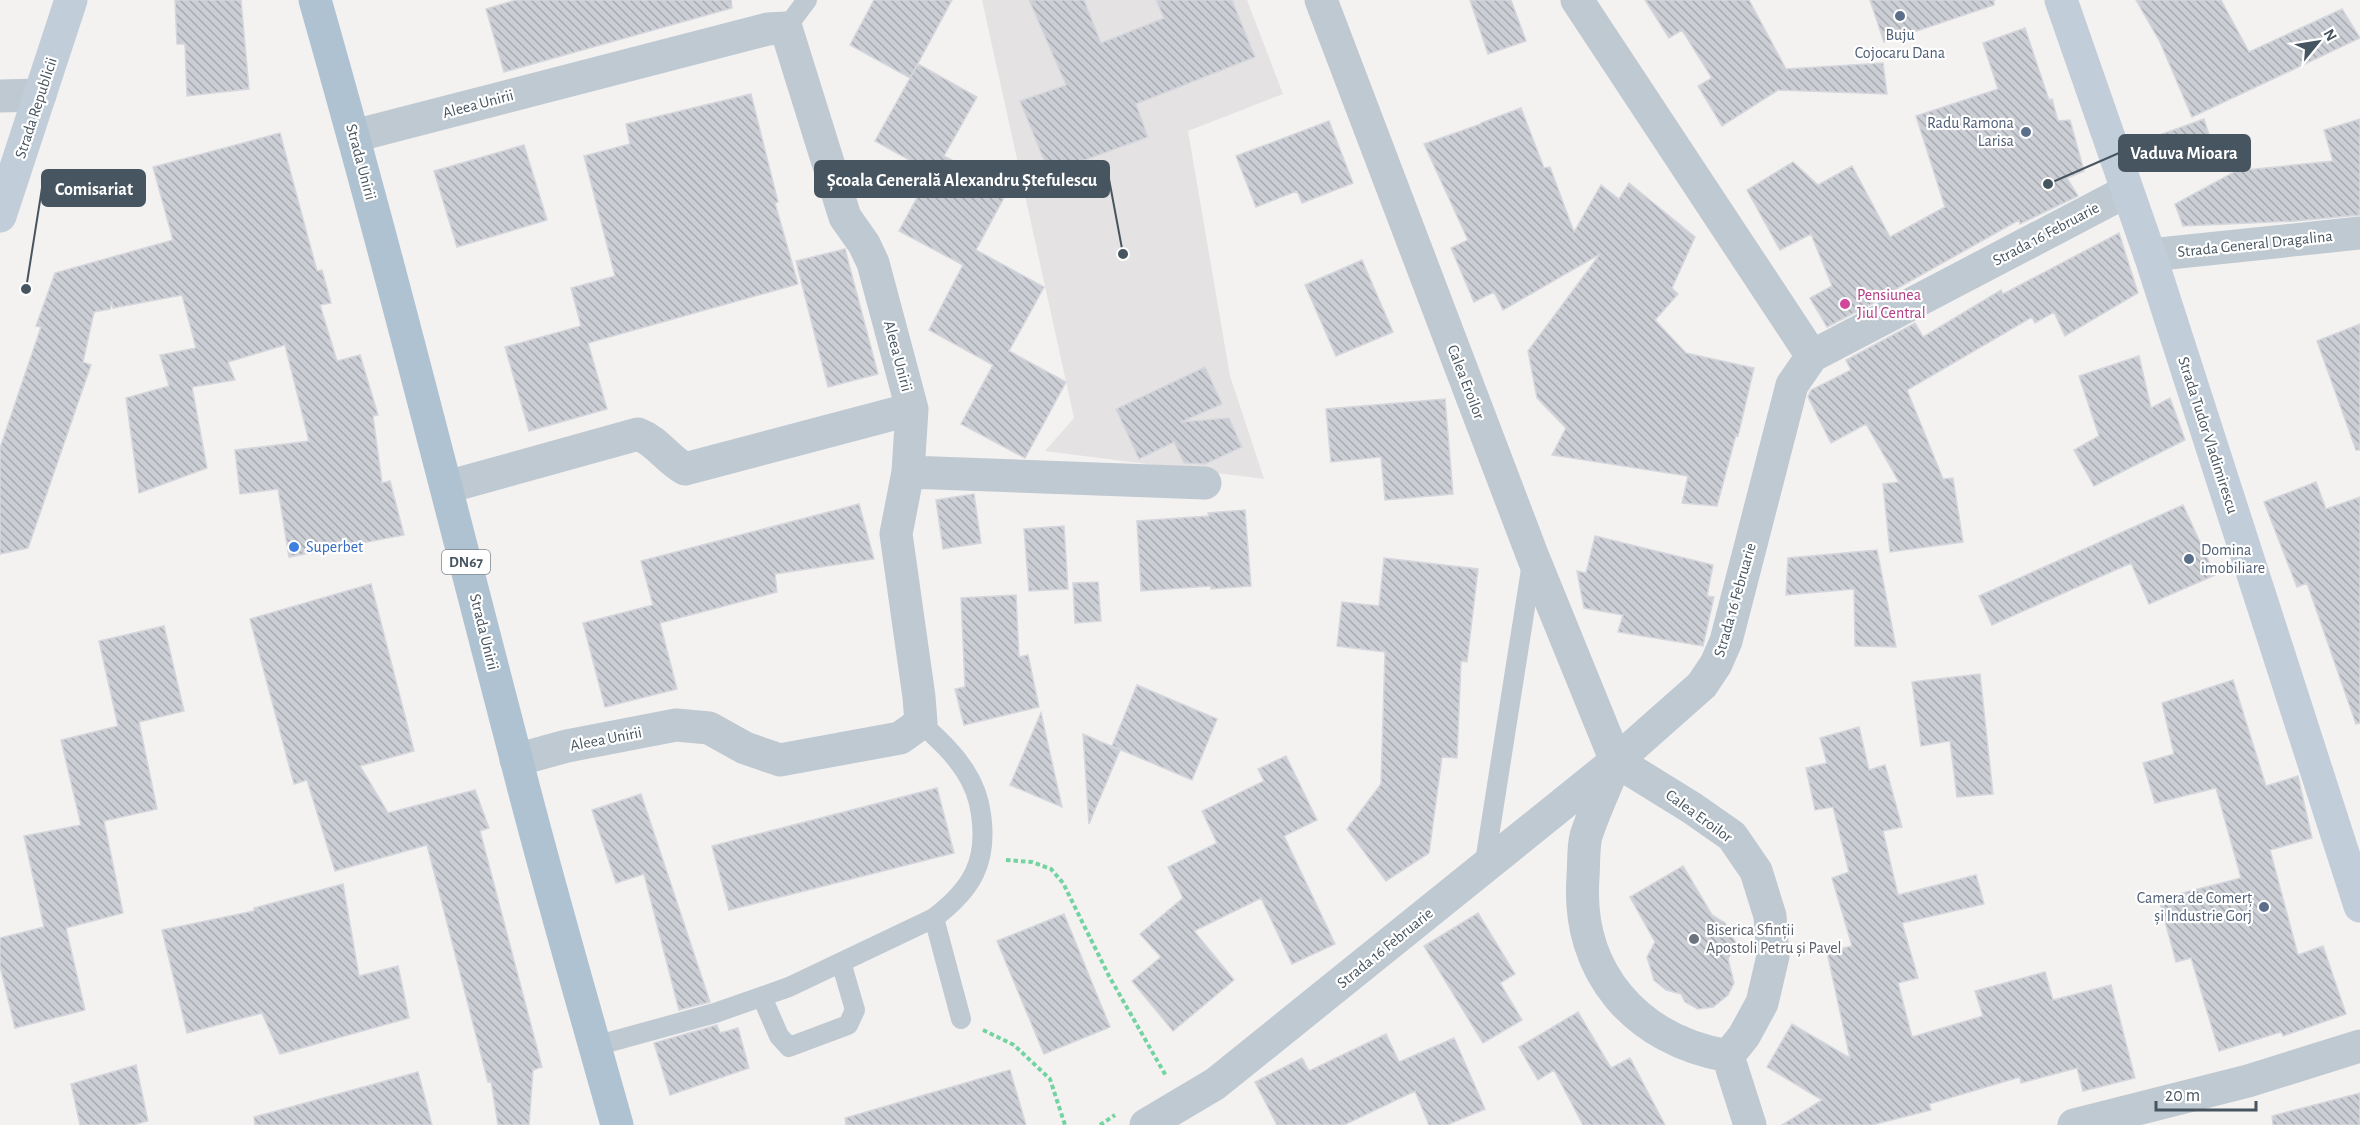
<svg xmlns="http://www.w3.org/2000/svg" width="2360" height="1125" viewBox="0 0 2360 1125" font-family="'Alegreya Sans',sans-serif">
<style>
.education{fill:#e5e2e3}
.building{fill:url(#building-back-hatch);stroke:#d5d7dd;stroke-width:1.5}
.lines{fill:none;stroke-linecap:round;stroke-linejoin:round}
.path{stroke:#73d4a1;stroke-width:4;stroke-dasharray:4.5 3;stroke-linecap:butt}
.lane{stroke:#bec9d1;stroke-width:20}
.street{stroke:#bec9d1;stroke-width:33}
.secondary{stroke:#c1cdd9;stroke-width:33}
.primary{stroke:#afc2d1;stroke-width:33}
.service-dot{fill:#5c6f8a;stroke:#fff;stroke-width:2}
.hotel-dot{fill:#d1479c;stroke:#fff;stroke-width:2}
.shop-dot{fill:#3f7fe0;stroke:#fff;stroke-width:2}
.worship-dot{fill:#6b7280;stroke:#fff;stroke-width:2}
.labels{text-anchor:middle;dominant-baseline:central;stroke-width:4.5;stroke-linejoin:round;paint-order:stroke}
.shield{fill:#fff;stroke:#7e8890;stroke-width:1.5}
.shield-label{font-size:15px;font-weight:bold;fill:#475560}
.service-label{font-size:16px;fill:#4e5e75;stroke:#fff;text-anchor:end}
.street-label{font-size:16px;fill:#475560;stroke:#fff}
.hotel-label{font-size:16px;fill:#b23c85;stroke:#fff;text-anchor:start}
.shop-label{font-size:16px;fill:#366cbe;stroke:#fff;text-anchor:start}
.worship-label{font-size:16px;fill:#5b616d;stroke:#fff;text-anchor:start}
.leader{fill:none;stroke:#475560;stroke-width:2}
.callout-dot{fill:#475560;stroke:#fff;stroke-width:2}
.callout{fill:#475560;stroke:#475560;stroke-width:2}
.callout-label{font-size:18px;text-anchor:middle;font-weight:bold;fill:#fff}
</style>
<defs>
<pattern id="building-back-hatch" width="6" height="6" patternUnits="userSpaceOnUse" patternTransform="scale(1.5)"><rect width="6" height="6" fill="#cbced4"/><path d="M-1 5l2 2M0 0l6 6M5-1l2 2" fill="none" stroke="#a7aaaf"/></pattern>
</defs>
<rect width="100%" height="100%" fill="#f4f1f1"/>
<!-- education -->
<path class="education" d="M982,0h265l36,94 -95,37 42,245 34,103 -219,-28 29,-33z"/>
<!-- building -->
<path class="building" d="M175,0h66l8,89 -62,7 -2,-52h-8z
M516,0h215l1,8 -228,64 -18,-63z
M874,0h78l-42,78 -60,-33z
M1029,0h55l17,43 63,-25 -8,-18h76l23,57 -119,47 12,33 -99,36 -29,-72 46,-16z
M1470,0h41l15,41 -38,13z
M1645,0h104l37,69 97,-6 4,31 -109,-4 -56,36 -24,-40 14,-8 -30,-48 -13,8z
M1870,0h124v5l-110,37z
M2136,0h85l28,52 93,-43 18,29 -168,79 -32,-75z
M2025,28l24,72 3,-1 6,22 12,-1 14,51 -17,7 11,18 -58,28 -1,-4 -123,69 1,2 -70,36 -17,-29 22,-12 -21,-52 -31,16 -33,-60 46,-28 25,23 34,-19 38,71 55,-30 -29,-91 82,-27 -15,-46z
M918,64l59,33 -33,59 64,34 -32,60 68,37 -35,64 57,31 -41,76 -64,-34 32,-59 -64,-35 34,-65 -64,-34 32,-59 -56,-31z
M751,94l27,108 -3,1 23,81 -210,59 19,66 -78,22 -24,-84 76,-21 -10,-38 44,-12 -31,-120 46,-12 -4,-20z
M1521,108l23,60 6,-1 24,65 27,-47 18,14 10,-16 66,54 -23,51 6,6 -23,26 31,33 68,15 -16,68 -2,-1 -19,71 -35,-3 6,-27 -136,-21 14,-27 -29,-30 -9,-47 72,-97 -97,56 -9,-18 -20,10 -23,-54 17,-8 -44,-96 57,-20v-1z
M2204,119l8,25 -51,21 -10,-27z
M2360,119v96l-65,6 -112,5 -8,-22 61,-33 97,-10 -9,-31z
M1329,121l24,62 -51,20 -5,-12 -41,16 -20,-51z
M280,133l37,138 5,-1 9,33 -11,2 17,56 23,-6 18,60 -5,1 9,67 8,-2 14,54 -115,22 -11,-68 -38,5 -5,-44 74,-9 -24,-96 -57,17 7,18 -43,7 15,81 -68,25 -13,-95 43,-12 -9,-31 36,-7 -14,-53 -69,13 -1,-7 -2,8 -16,3 -11,50 8,3 -63,183 -28,6v-106l41,-121 -5,-1 19,-53 118,-33 -20,-73z
M524,145l23,75 -90,27 -23,-76z
M2119,233l19,60 -73,43 -11,-24 -19,11 -3,-6 -125,73 36,89 10,-1 10,64 -73,10 -7,-68 16,-2 -33,-58 -35,19 -23,-46 3,-7 40,-20 -5,-10 69,-37 8,14 78,-47 2,4z
M845,249l33,125 -50,13 -32,-126z
M1362,260l31,72 -57,24 -31,-71z
M2360,324v126h-4l-39,-109z
M2139,356l12,52 19,-10 15,42 -91,46 -20,-36 25,-14 -20,-60z
M1205,367l17,37 -41,18 48,-4 13,29 -37,17 -21,-1 -10,-21 -35,17 -23,-50z
M1445,399l8,95 -68,6 -4,-43 -50,5 -5,-53z
M2316,482l10,27 34,-12v226l-4,1 -49,-141 -10,4 -33,-85z
M974,494l7,49 -38,6 -7,-49z
M859,504l15,55 -99,15 2,18 -117,31 17,66 -72,18 -22,-84 70,-18 -12,-44z
M2183,505l32,70 -66,29 -18,-41 -139,62 -13,-29z
M1245,510l6,76 -40,3v-3l-70,5 -4,-70 72,-5 -1,-3z
M1064,526l4,63 -39,2 -5,-62z
M1595,536l118,29 -6,31 7,1 -11,49 -85,-14 5,-17 -39,-7 -7,-37 9,2z
M1877,550l19,97 -41,-1 -1,-57 -68,6 2,-37z
M1384,558l94,11 -11,93 -6,-1 -4,97 -15,-1 -13,96 -43,28 -39,-52 34,-45 4,-132 -48,-6 5,-44 37,4z
M1098,582l3,39 -26,2 -2,-40z
M371,584l43,167 -54,15 28,47 87,-23 14,38 -9,3 62,236 -9,3 -4,55h-31l-7,-44 -3,1 -61,-237 -92,26 -28,-91 -13,4 -44,-165z
M1016,595l3,62 9,-2 11,52 -75,18 -9,-36 10,-2 -4,-89z
M164,626l20,85 -45,11 18,87 -53,12 19,92 -57,15 19,82 -70,18 -15,-62v-28l44,-11 -20,-91 57,-11 -20,-85 57,-14 -19,-85z
M1980,674l13,120 -36,3 -7,-56 -29,5 -9,-64z
M2233,680l33,106 32,-10 14,62 -42,12 28,105 25,-9 23,68 -63,22 -2,-4 -62,19 -28,-93 -15,4 -17,-63 82,-21 -25,-90 -61,15 -12,-40 31,-9 -12,-51z
M1137,685l80,34 -25,61 -80,-34z
M1041,713l21,94 -52,-22z
M1859,727l10,43 16,-5 17,62 -19,4 15,64 78,-20 8,29 -82,19 16,55 -20,5 14,54 71,-21 -8,-25 70,-19 8,28 58,-15 24,93 -52,13 -6,-23 -56,15 -1,-6 -91,27 2,6 -59,15h-90l40,-25 -55,-33 25,-43 58,34 -23,-106 25,-6 -20,-68 17,-6 -16,-65 -18,3 -9,-42 21,-5 -7,-25z
M1083,734l37,16 -31,74z
M1286,756l31,64 -33,16 51,108 -43,20 -31,-66 -67,33 40,49 -61,51 -41,-50 29,-24 -21,-23 43,-36 -15,-31 49,-24 -15,-32 62,-30 -6,-12z
M937,788l17,65 -225,57 -17,-64z
M641,794l69,208 -31,8 -35,-136 -28,9 -24,-73z
M1683,866l29,49 13,8 11,20 -8,16 6,24 -6,12 -15,12 -15,2 -13,-7 -4,-8 -15,-4 -12,-10 -7,-23 8,-15 -25,-45z
M343,884l16,92 39,-10 11,52 -129,36 -18,-41 -75,20 -25,-103 92,-19v-3z
M1478,913l37,61 -15,9 22,37 -39,23 -59,-97z
M1064,914l46,113 -66,27 -47,-113z
M1578,1012l33,56 19,-10 35,67h-82l-29,-55 -16,10 -19,-33z
M717,1025l3,8 18,-5 11,40 -79,27 -16,-52z
M1386,1034l13,28 55,-24 31,71 -38,16h-18l-14,-34 -71,34h-67l-22,-43 47,-24 7,13z
M136,1065l12,56 -15,4h-53l-9,-41z
M1010,1070l16,55h-180l-1,-7z
M418,1072l14,53h-177l-1,-8z
M2360,1093v32h-87l-1,-9z"/>
<g class="lines">
<!-- path -->
<path class="path" d="M1006,860l26,2 19,7 12,14 46,93 57,100
M983,1030l31,15 36,34 15,46
M1100,1125l15,-10"/>
<!-- lane -->
<path class="lane" d="M786,28l21,-28
M1484,868l48,-305
M934,918l27,101
M762,997l17,39 10,11 59,-22 7,-15 -14,-48
M595,1046l120,-33 74,-26 145,-69c38,-29 54,-56 47,-104 -2,-14 -8,-31 -16,-43 -12,-19 -28,-33 -44,-48"/>
<!-- street -->
<path class="street" d="M1321,0l212,557 83,204 76,47 40,28 24,35 14,45 3,40 -11,47 -18,33 -16,20
M1577,0l235,356
M0,96l40,-1
M354,136l414,-107 18,-1 59,189 19,27 9,19 39,146 -4,63 -12,62 23,163 2,26 -21,15 -120,22 -35,-12 -36,-20 -33,-3 -109,21 -51,14
M2150,255l210,-22
M908,472l297,11
M447,487l191,-53c19,7 29,25 47,35l227,-60
M1615,763c-9,24 -21,48 -29,73 -3,12 -2,28 -3,41 -7,95 53,163 145,179
M1728,1056l22,69
M1146,1125l69,-41 401,-323 86,-76 14,-21 10,-23 66,-256 20,-29 315,-165
M2074,1125l174,-44 112,-35"/>
<!-- secondary -->
<path class="secondary" d="M2061,0l89,255 210,651
M0,216l71,-216"/>
<!-- primary -->
<path class="primary" d="M315,0c72,252 135,505 201,758 31,123 67,245 101,367"/>
</g>
<!-- markers -->
<g class="service-dot">
<circle cx="1900" cy="16" r="6"/>
<circle cx="2026" cy="132" r="6"/>
<circle cx="2189" cy="559" r="6"/>
<circle cx="2264" cy="907" r="6"/>
</g>
<circle class="hotel-dot" cx="1845" cy="304" r="6"/>
<circle class="shop-dot" cx="294" cy="547" r="6"/>
<circle class="worship-dot" cx="1694" cy="939" r="6"/>
<g class="labels">
<!-- shield labels -->
<rect class="shield" x="442" y="550" width="48" height="24" rx="4.5"/>
<g class="shield-label">
<text x="466" y="562">DN67</text>
</g>
<!-- service labels -->
<g class="service-label">
<text x="1900" y="35" text-anchor="middle">Buju<tspan x="1900" dy="18">Cojocaru Dana</tspan></text>
<text x="2014" y="123">Radu Ramona<tspan x="2014" dy="18">Larisa</tspan></text>
<text x="2201" y="550" text-anchor="start">Domina<tspan x="2201" dy="18">imobiliare</tspan></text>
<text x="2252" y="898">Camera de Comerț<tspan x="2252" dy="18">și Industrie Gorj</tspan></text>
</g>
<!-- street labels -->
<g class="street-label">
<text transform="translate(478 104) rotate(-15)">Aleea Unirii</text>
<text transform="translate(36 108) rotate(-72)">Strada Republicii</text>
<text transform="translate(361 162) rotate(75)">Strada Unirii</text>
<text transform="translate(2046 234) rotate(-28)">Strada 16 Februarie</text>
<text transform="translate(2255 244) rotate(-6)">Strada General Dragalina</text>
<text transform="translate(898 356) rotate(75)">Aleea Unirii</text>
<text transform="translate(1466 382) rotate(69)">Calea Eroilor</text>
<text transform="translate(2208 435) rotate(72)">Strada Tudor Vladimirescu</text>
<text transform="translate(1735 600) rotate(-74)">Strada 16 Februarie</text>
<text transform="translate(484 632) rotate(76)">Strada Unirii</text>
<text transform="translate(606 739) rotate(-11)">Aleea Unirii</text>
<text transform="translate(1699 816) rotate(36)">Calea Eroilor</text>
<text transform="translate(1385 948) rotate(-39)">Strada 16 Februarie</text>
</g>
<!-- hotel labels -->
<g class="hotel-label">
<text x="1857" y="295">Pensiunea<tspan x="1857" dy="18">Jiul Central</tspan></text>
</g>
<!-- shop labels -->
<g class="shop-label">
<text x="306" y="547">Superbet</text>
</g>
<!-- worship labels -->
<g class="worship-label">
<text x="1706" y="930">Biserica Sfinții<tspan x="1706" dy="18">Apostoli Petru și Pavel</tspan></text>
</g>
</g>
<!-- callouts -->
<path class="leader" d="M2048 184L2119 153M1123 254L1109 179M26 289L42 188"/>
<g class="callout-dot">
<circle cx="2048" cy="184" r="6"/>
<circle cx="1123" cy="254" r="6"/>
<circle cx="26" cy="289" r="6"/>
</g>
<g class="callout">
<rect x="2119" y="135" width="131" height="36" rx="6"/>
<rect x="815" y="161" width="294" height="36" rx="6"/>
<rect x="42" y="170" width="103" height="36" rx="6"/>
</g>
<g class="callout-label">
<text x="2184" y="159">Vaduva Mioara</text>
<text x="962" y="186">Școala Generală Alexandru Ștefulescu</text>
<text x="94" y="195">Comisariat</text>
</g>
<!-- north arrow -->
<g transform="translate(2318 42) rotate(60)" stroke="#ffffff" stroke-width="4.5" paint-order="stroke">
<path d="M0-4.5L10 22L0 15L-10 22Z" fill="#475560"/>
<text y="-9" font-size="16" font-weight="bold" text-anchor="middle" fill="#475560">N</text>
</g>
<!-- scale -->
<path d="M2156 1101v9h100v-9" fill="none" stroke="#475560" stroke-width="3"/>
<text x="2165" y="1101" font-size="18" fill="#475560" stroke="#ffffff" stroke-width="4.5" paint-order="stroke">20 m</text>
</svg>
